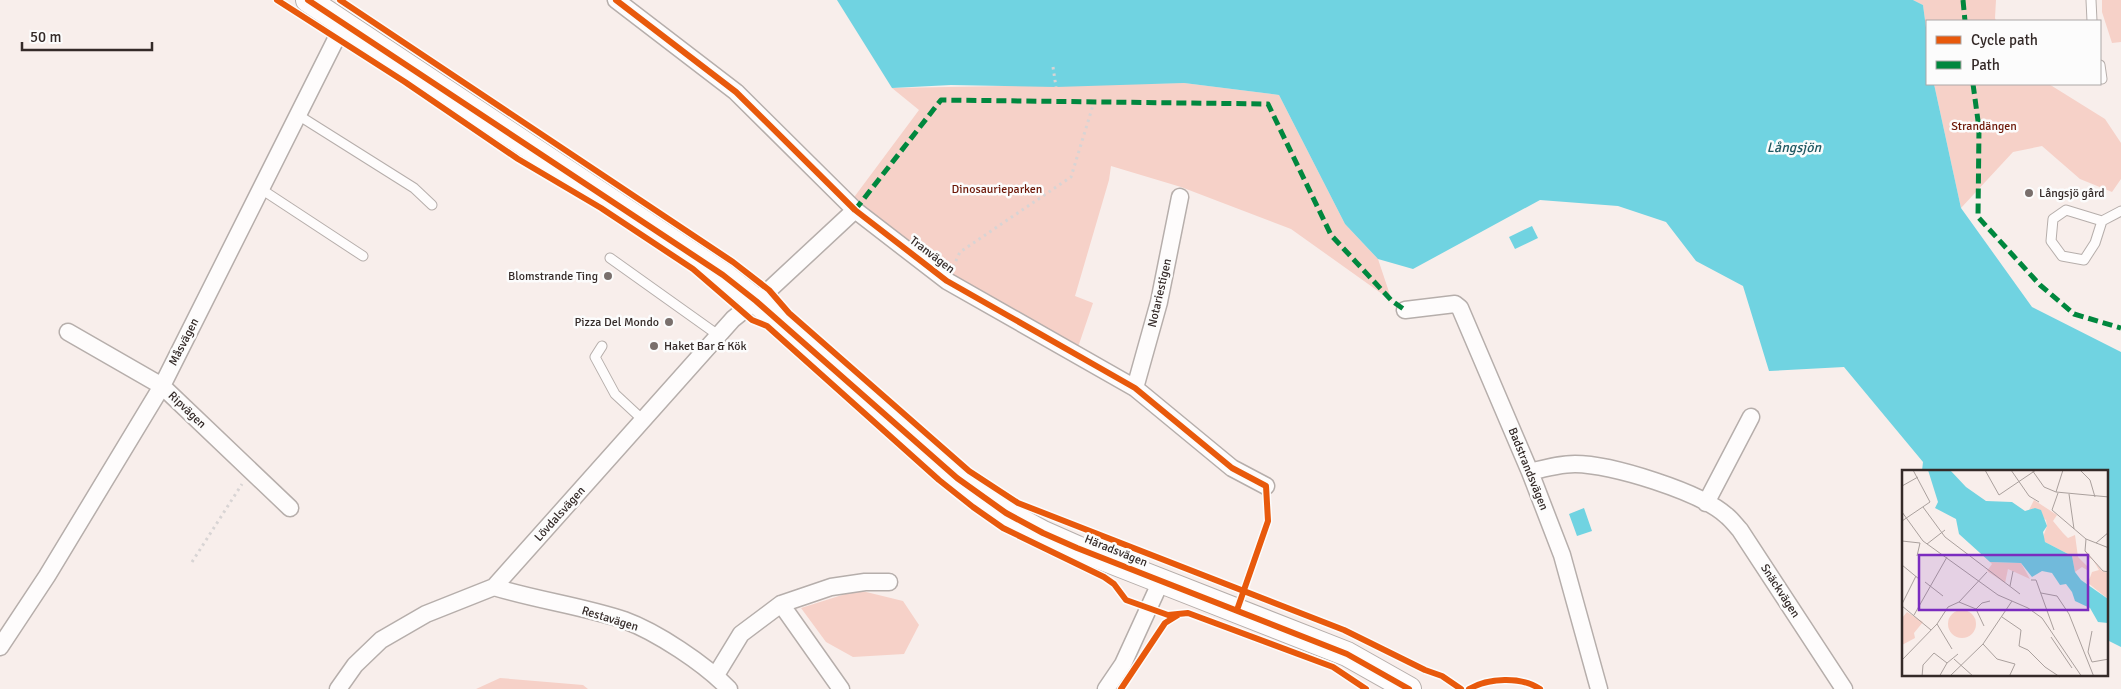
<svg xmlns="http://www.w3.org/2000/svg" width="2121" height="689" viewBox="0 0 2121 689" font-family="Signika,sans-serif">
<style>
.green{fill:#f6d1c8}
.water{fill:#70d3e1}
.lines{fill:none;stroke-linecap:round;stroke-linejoin:round}
.lane-casing{stroke:#b6aeab;stroke-width:11}
.street-casing{stroke:#b6aeab;stroke-width:19}
.secondary-casing{stroke:#b6aeab;stroke-width:26}
.path{stroke:#d8d4d4;stroke-width:3;stroke-dasharray:2.5 4;stroke-linecap:butt}
.lane{stroke:#fefcfc;stroke-width:9}
.street{stroke:#fefcfc;stroke-width:16}
.secondary{stroke:#fefcfc;stroke-width:24}
.quiet{stroke:#00873e;stroke-width:5;stroke-dasharray:10 5;stroke-linecap:butt}
.cycleway-casing{stroke:#fcfcfc;stroke-width:9}
.cycleway{stroke:#e8590c;stroke-width:6}
.poi-dot{fill:#796f6c;stroke:#fcfcfc;stroke-width:2}
.labels{text-anchor:middle;dominant-baseline:central;stroke-width:5;stroke-linejoin:round;paint-order:stroke}
.park-label{font-size:12px;fill:#6c1707;stroke:#fcfcfc}
.poi-label{font-size:12px;fill:#342a28;stroke:#fcfcfc;text-anchor:start}
.street-label{font-size:12px;fill:#342a28;stroke:#fcfcfc}
.water-label{font-size:14px;font-style:italic;fill:#205962;stroke:#fcfcfc}
.inset-road{fill:none;stroke:#aaa09d;stroke-width:1}
.view{fill:#7b2cbf;fill-opacity:0.15;stroke:#7b2cbf;stroke-width:2.5}
.inset-edge{fill:none;stroke:#342a28;stroke-width:2.5}
</style>
<rect width="100%" height="100%" fill="#f8eeeb"/>
<!-- green -->
<path class="green" d="M1913,0h83l-1,18 1,3h-69v14l-4,-30z
M2102,0h19v42l-9,1 -10,-31z
M1184,83l95,12 66,129 33,35 14,42 -101,-72 -110,-42 -70,-21 -2,14 -34,116 18,7 -17,50 -129,-72 -98,-77 70,-94 -27,-22z
M1934,84h114l4,2 53,33 16,24v36l-9,13 -32,-13 -38,-33 -29,6 -52,56z
M858,590l45,11 16,24 -15,29 -51,3 -27,-15 -25,-34z
M500,678l83,7 5,4h-112z"/>
<!-- water -->
<path class="water" d="M837,0h1076l10,5 4,30v49h7l27,124 71,99 89,45v295l-14,-7v-168l-185,-1 1,-9 -79,-95 -75,4 -26,-85 -47,-25 -30,-39 -48,-16 -78,-6 -127,69 -35,-10 -33,-35 -66,-129 -95,-12 -128,4 -105,-2 -59,3z
M1532,226l6,12 -23,11 -6,-12z
M1584,508l8,23 -15,5 -8,-22z"/>
<g class="lines">
<!-- lane casing -->
<g class="lane-casing">
<path id="lane" d="M2091,0l1,21
M2100,65l2,14
M298,115l116,73 18,17
M261,189l102,67
M2102,221l-7,22 -11,17 -22,-4 -11,-15 2,-22 13,-9 36,11 19,-10
M610,258l108,77
M602,346l-7,11 20,37 28,26"/>
</g>
<!-- street casing -->
<g class="street-casing">
<path id="street" d="M616,0l120,92 119,118 92,71 188,107 97,80 34,18
M1405,310l50,-6 5,4 70,164 32,83 37,134
M68,332l94,54 128,122
M1135,388l24,-86 21,-105
M1530,472c15,-4 30,-8 45,-8 36,0 126,28 152,52 5,4 9,10 13,14l104,159
M1706,503l45,-86
M494,587c42,13 88,19 130,33 33,12 81,44 105,69
M781,604l60,85
M0,647l47,-71 115,-190 174,-347 9,-14
M716,675l25,-41 40,-30 50,-17 34,-5h24
M338,689l17,-24 26,-25 45,-26 68,-27 239,-268 36,-29 86,-80
M1106,689l17,-25 38,-83"/>
</g>
<!-- secondary casing -->
<g class="secondary-casing">
<path id="secondary" d="M308,0l415,275 33,26 201,177 49,35 37,20 34,15 270,106 62,35"/>
</g>
<!-- path -->
<path class="path" d="M1053,67l3,20
M953,267l7,-15 111,-75 23,-75
M192,562l50,-78"/>
<!-- lane -->
<use href="#lane" class="lane"/>
<!-- street -->
<use href="#street" class="street"/>
<!-- secondary -->
<use href="#secondary" class="secondary"/>
<!-- quiet -->
<path class="quiet" d="M1963,0l2,21
M1973,84l6,44 -1,89 62,68 34,29 47,14
M855,210l86,-110 327,4 63,131 61,66 13,9"/>
<!-- cycleway casing -->
<g class="cycleway-casing">
<path id="cycleway" d="M277,0l128,82 113,77 83,49 92,61 59,51 15,6 172,154 34,27 30,21 101,49 10,7 12,16 42,15 20,-2 145,54 33,22
M308,0l415,275 33,26 201,177 49,35 37,20 34,15 270,106 62,35
M340,0l393,262 36,28 20,23 180,158 49,32 326,127 81,40 17,6 19,13
M616,0l120,92 119,118 92,71 188,107 97,80 34,18 2,35 -31,89
M1121,689l44,-66 13,-8
M1469,689c19,-11 52,-13 71,0"/>
</g>
<!-- cycleway -->
<use href="#cycleway" class="cycleway"/>
</g>
<!-- markers -->
<g class="poi-dot">
<circle cx="2029" cy="193" r="5"/>
<circle cx="608" cy="276" r="5"/>
<circle cx="669" cy="322" r="5"/>
<circle cx="654" cy="346" r="5"/>
</g>
<g class="labels">
<!-- park labels -->
<g class="park-label">
<text x="1984" y="126">Strandängen</text>
<text x="997" y="189">Dinosaurieparken</text>
</g>
<!-- poi labels -->
<g class="poi-label">
<text x="2039" y="193">Långsjö gård</text>
<text x="598" y="276" text-anchor="end">Blomstrande Ting</text>
<text x="659" y="322" text-anchor="end">Pizza Del Mondo</text>
<text x="664" y="346">Haket Bar &amp; Kök</text>
</g>
<!-- street labels -->
<g class="street-label">
<text transform="translate(932 255) rotate(37)">Tranvägen</text>
<text transform="translate(1160 293) rotate(-77)">Notariestigen</text>
<text transform="translate(184 342) rotate(-63)">Måsvägen</text>
<text transform="translate(187 410) rotate(44)">Ripvägen</text>
<text transform="translate(1528 469) rotate(68)">Badstrandsvägen</text>
<text transform="translate(560 514) rotate(-48)">Lövdalsvägen</text>
<text transform="translate(1116 551) rotate(22)">Häradsvägen</text>
<text transform="translate(1780 591) rotate(57)">Snäckvägen</text>
<text transform="translate(610 619) rotate(17)">Restavägen</text>
</g>
<!-- water labels -->
<g class="water-label">
<text x="1794" y="147">Långsjön</text>
</g>
</g>
<!-- overview -->
<g transform="translate(1902 470)">
<rect width="206" height="206" fill="#f8eeeb"/>
<path d="M132,30l23,15 -4,6 10,12 5,5 7,-3 3,22 11,11 -2,2 -5,-3 -7,5 -3,-16 -27,-14 -2,-5 4,-11 -1,-6 -17,-10zM184,81l16,20 6,2v26l-20,-16 4,-11 7,-2 -7,-12 -5,1zM88,92l31,1 9,16 -22,-10 -3,14 -18,-12 5,-7zM46 154a14 14 0 1 1 28 0a14 14 0 1 1-28 0ZM5,142l16,10 -9,11 1,5 -13,7v-27z" fill="#f6d1c8"/>
<path d="M26,0h22l16,17 20,14 26,1 13,9 10,-3 6,2 6,16 -4,6 2,10 27,14 3,16 6,8 27,19v24l-10,-1 -8,-14 -15,-7 -3,-9 -6,-8 -6,1 -8,-12 -10,-2 -10,6 -11,-14 -31,-1 -31,-28 -3,-15 -21,-11 3,-6z" fill="#70d3e1"/>
<path class="inset-road" d="M83,0l14,25 37,-25M109,0l18,26 10,6M130,0l12,17 12,5 53,5M178,0l10,10 5,17M0,16l16,-9M154,22l7,-22M156,23l-6,17 34,29 23,9M167,24l5,35M21,37l22,30 75,57M0,42l21,29 75,54 30,13 14,10 40,59M0,51l28,-19 -17,-32M184,69l-1,12 18,20 6,1M0,71l18,2 -3,13M194,73l13,-11M25,74l18,-14M0,95l17,14M129,110h5l18,50M23,112l18,14M108,116l3,-15M139,123l16,3 12,18 25,63M57,132l17,7 8,17M0,134l14,-28M0,136l29,24M74,139l6,-6 8,-2M12,145l33,-58M100,147l19,13 -2,16 9,4 17,17 15,10M35,154l15,25M149,167l21,31M81,174l14,15 18,5 -6,13M52,189l20,18M0,190l35,-36 11,-17 11,-5 28,-30M190,192l-4,-10 4,-21M190,192l17,-3M20,207l1,-12 11,-12 13,10M37,207l8,-14 11,-9M47,207l34,-33 29,-43"/>
<path class="view" d="M17,85h169v55h-169z"/>
<rect width="206" height="206" class="inset-edge"/>
</g>
<!-- legend -->
<rect x="1926" y="20" width="175" height="65" fill="#fcfcfc" stroke="#aca8a7"/>
<rect x="1936" y="36" width="25" height="8" fill="#e8590c" stroke="#aca8a7"/>
<text x="1971" y="45" font-size="15" fill="#342a28">Cycle path</text>
<rect x="1936" y="61" width="25" height="8" fill="#00873e" stroke="#aca8a7"/>
<text x="1971" y="70" font-size="15" fill="#342a28">Path</text>
<!-- scale -->
<path d="M22 42v8h130v-8" fill="none" stroke="#342a28" stroke-width="2.5"/>
<text x="30" y="42" font-size="15" fill="#342a28" stroke="#fcfcfc" stroke-width="4" paint-order="stroke">50 m</text>
</svg>
